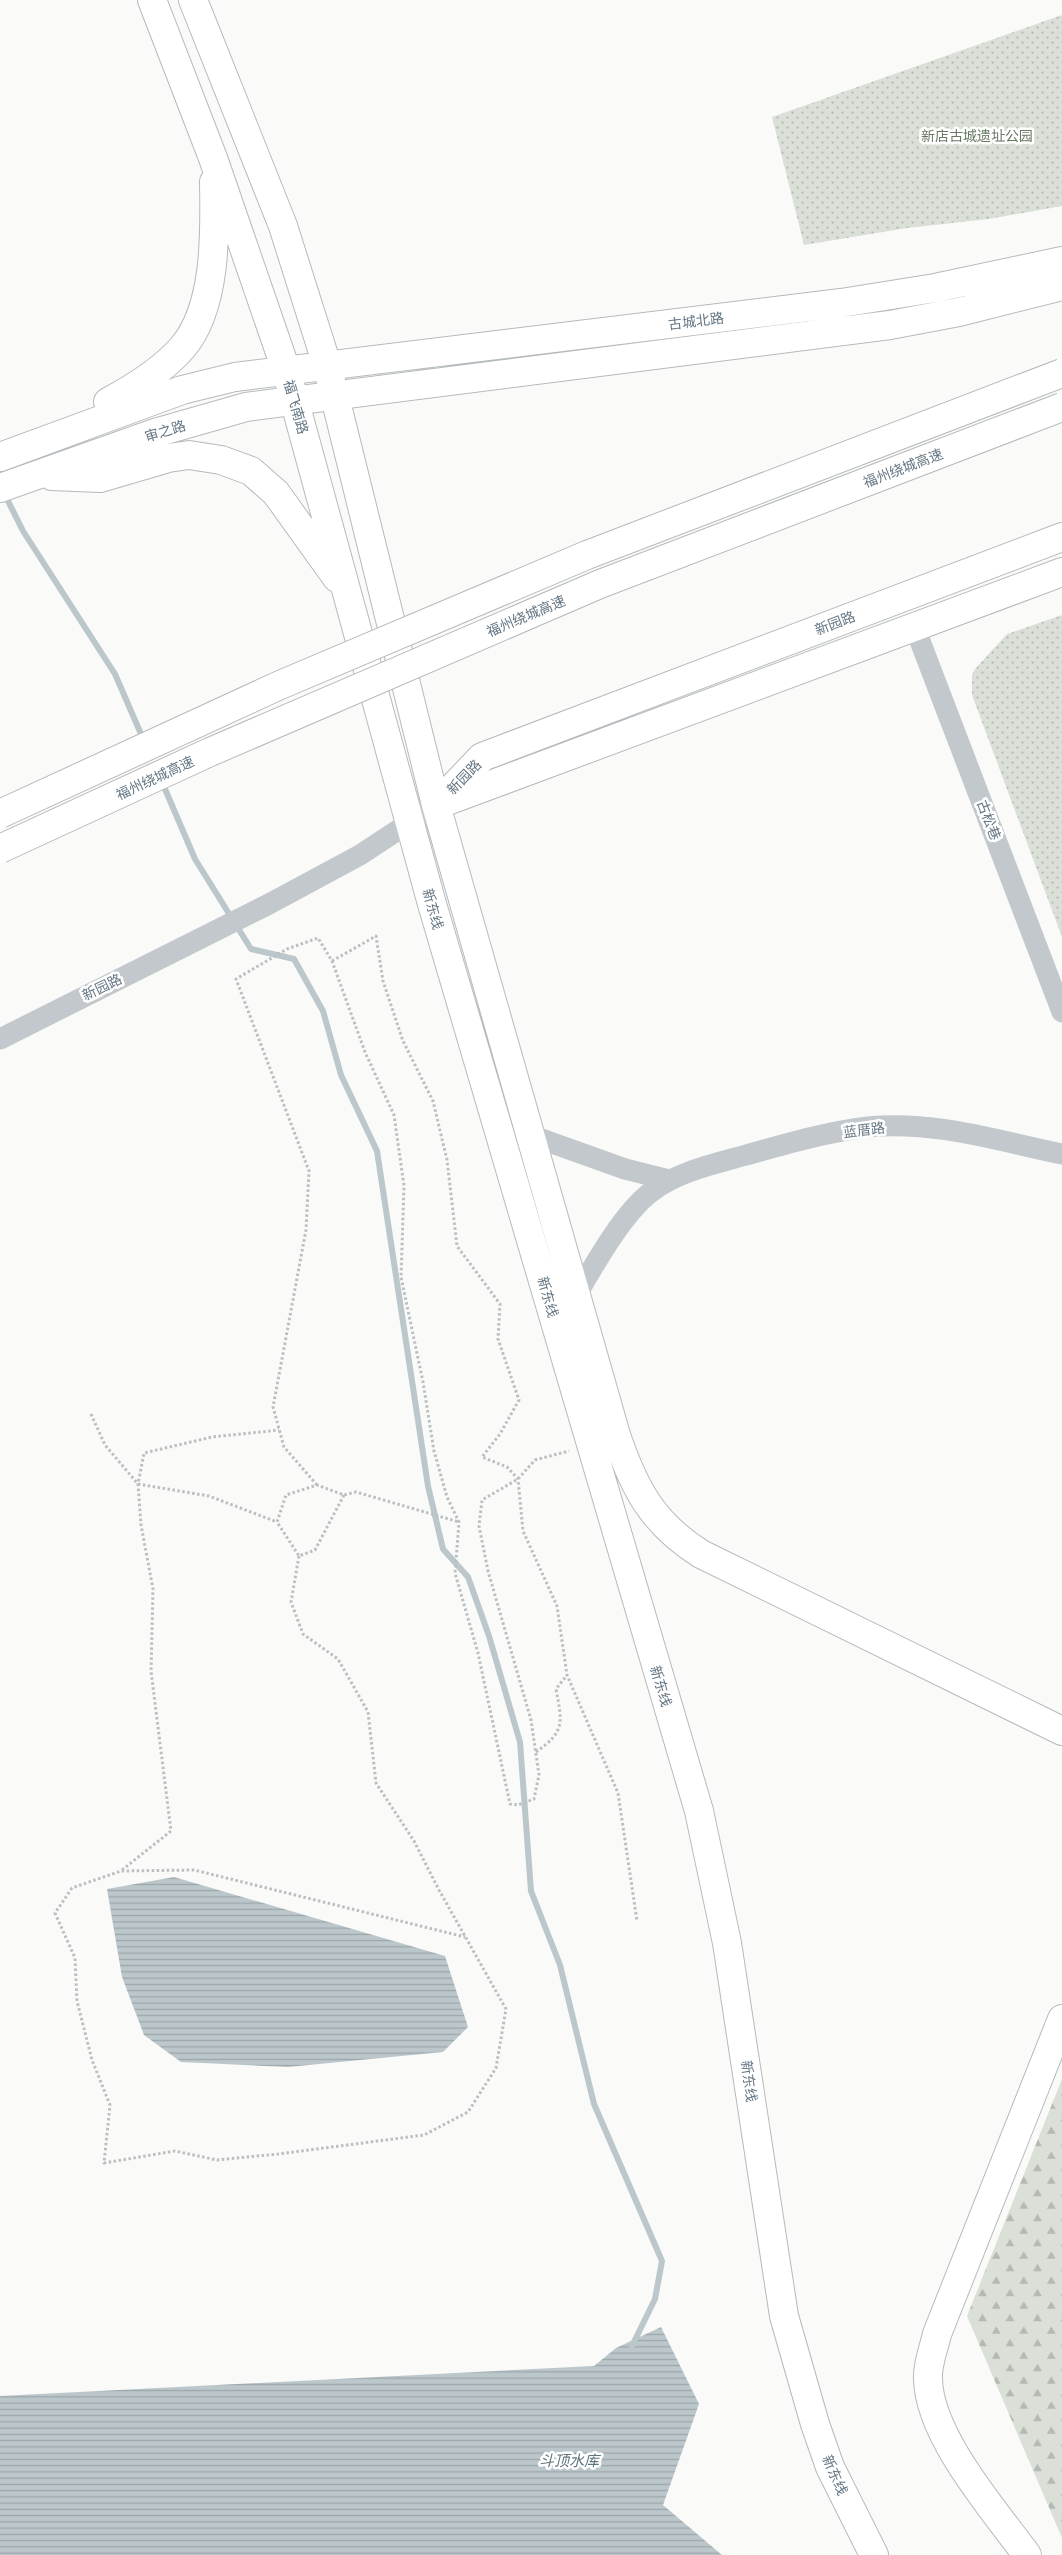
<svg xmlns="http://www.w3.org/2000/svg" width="1062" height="2555" viewBox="0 0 1062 2555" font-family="'DM Sans','Noto Sans SC',sans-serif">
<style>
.forest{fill:url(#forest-firs)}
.park{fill:url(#park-dots)}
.water{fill:url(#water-rules)}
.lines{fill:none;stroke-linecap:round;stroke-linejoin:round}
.stream{stroke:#bbc7cb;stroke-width:6}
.major-casing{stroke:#b5babe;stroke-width:30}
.path{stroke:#bbbfc2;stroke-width:3;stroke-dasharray:2.5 2.5;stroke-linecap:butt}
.minor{stroke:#c3c8cc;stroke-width:21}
.major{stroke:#fff;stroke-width:28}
.highway-bridge-casing{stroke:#b4b9bd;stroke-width:30;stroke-linecap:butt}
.highway-bridge{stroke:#fff;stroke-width:28}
.labels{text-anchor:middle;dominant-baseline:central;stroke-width:5;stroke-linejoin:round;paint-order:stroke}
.park-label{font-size:14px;fill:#687a64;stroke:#fff}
.street-label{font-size:14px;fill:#657683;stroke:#fff}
.water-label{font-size:15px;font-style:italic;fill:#60757c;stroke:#fff}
</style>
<defs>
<pattern id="forest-firs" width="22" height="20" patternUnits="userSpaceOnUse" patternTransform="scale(1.25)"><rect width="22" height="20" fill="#dadfd7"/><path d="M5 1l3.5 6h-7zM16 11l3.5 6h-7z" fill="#b4b9b4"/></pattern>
<pattern id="park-dots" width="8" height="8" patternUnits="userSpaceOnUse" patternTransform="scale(1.25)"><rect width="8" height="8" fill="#dadfd7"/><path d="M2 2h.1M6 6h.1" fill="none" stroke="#b4b9b4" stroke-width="1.8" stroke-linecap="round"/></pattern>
<pattern id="water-rules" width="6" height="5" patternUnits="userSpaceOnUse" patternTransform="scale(1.25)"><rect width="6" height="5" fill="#bbc7cb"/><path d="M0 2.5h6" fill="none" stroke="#9ca6aa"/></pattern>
</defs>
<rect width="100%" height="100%" fill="#fafaf8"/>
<!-- forest -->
<path class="forest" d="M1062,2079v459l-95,-222z"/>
<!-- park -->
<path class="park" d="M1062,15v191l-73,13 -82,9 -103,17 -32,-128z
M1062,615v322l-90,-242v-20l3,-6 32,-35z"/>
<!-- water -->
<path class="water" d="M174,1877l271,79 23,71 -25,25 -155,15 -107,-5 -37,-27 -22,-58 -15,-88z
M661,2327l38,77 -36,101 59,50h-722v-159l594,-30 22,-18z"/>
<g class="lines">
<!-- stream -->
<path class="stream" d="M4,493l19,38 92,143 29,67
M162,782l33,77 56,90 43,10 29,52 18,64 36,76 51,335 15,63 25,28 21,59 31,106 11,149 29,74 34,139 68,157 -7,38 -23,47"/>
<!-- major casing -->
<g class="major-casing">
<path id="major" d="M152,0l61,158 73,212 146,534 267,907 28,132 57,373 31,108 15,43 44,88
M193,0l90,226 44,139 109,440 180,630c18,53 36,88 85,119l361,177
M108,402c26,-14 54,-31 74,-54 35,-40 33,-116 32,-166
M0,457l182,-67 53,-13 606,-74 94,-15 127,-27
M52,476l48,2 68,-20 21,-3 32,5 30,11 25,22 61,85
M0,488l155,-55 91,-26 644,-82 69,-13 103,-26
M442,803l620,-231
M436,805l46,-48 580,-220
M1027,2555c-33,-45 -98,-119 -99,-176 -1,-15 6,-31 9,-45l125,-315"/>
</g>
<!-- path -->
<path class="path" d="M332,961l44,-25 7,45 20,60 30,60 14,59 10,86 43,58 -2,35 21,61 -19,34 -18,23 25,10 11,12 5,52 34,75 10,69 51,118 19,128
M91,1414l14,31 33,39 71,12 68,26
M317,1485l-33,-38 -11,-40 33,-177 3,-59 -73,-192 51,-30 31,-11 14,23 33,91 29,63 10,71 -3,91 22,105 11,69 13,46 12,25 -4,51 23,80 32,151 8,1 16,-6 5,-24 -8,-55 -43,-149 -9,-45 3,-26 36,-21 17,-19 34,-9
M344,1495l-29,55 -16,6 -22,-34 9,-27 31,-10 27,10 12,-3 103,30
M299,1556l-8,46 12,32 35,25 30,53 8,71 38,58 25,49 67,119 -10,59 -28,44 -44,23 -146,19 -61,6 -42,-9 -71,12 6,-58 -18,-45 -15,-59 -2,-43 -20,-45 17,-25 49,-17 73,-1 271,67
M536,1752c30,-21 26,-30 20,-63l11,-14
M122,1870l49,-39 -20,-160 2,-82 -12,-64 -3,-41 6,-31 68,-16 67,-7"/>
<!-- minor -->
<path class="minor" d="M915,628l147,384
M0,1039l269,-135 91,-49 76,-50
M530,1135l95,34 44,11
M576,1296c18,-31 47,-83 75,-104 26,-20 63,-28 95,-37 40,-11 80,-23 122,-28 65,-7 131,14 194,27"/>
<!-- major -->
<use href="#major" class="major"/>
<!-- highway-bridge casing -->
<g class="highway-bridge-casing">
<path id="highway-bridge" d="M0,814l280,-129 307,-130 475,-182
M0,849l210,-97 390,-168 462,-177"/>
</g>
<!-- highway-bridge -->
<use href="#highway-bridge" class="highway-bridge"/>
</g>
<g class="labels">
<!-- park labels -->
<g class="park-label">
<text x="977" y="136">新店古城遗址公园</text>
</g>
<!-- street labels -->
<g class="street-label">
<text transform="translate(696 321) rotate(-7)">古城北路</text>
<text transform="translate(296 407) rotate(74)">福飞南路</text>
<text transform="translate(165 431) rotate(-17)">审之路</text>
<text transform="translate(903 468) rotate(-21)">福州绕城高速</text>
<text transform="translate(526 616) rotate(-23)">福州绕城高速</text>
<text transform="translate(835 623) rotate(-21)">新园路</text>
<text transform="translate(464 777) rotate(-46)">新园路</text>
<text transform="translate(155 778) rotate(-25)">福州绕城高速</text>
<text transform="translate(989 820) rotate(69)">古松巷</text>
<text transform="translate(433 909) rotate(74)">新东线</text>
<text transform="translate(102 987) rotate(-26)">新园路</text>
<text transform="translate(864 1130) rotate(-7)">蓝厝路</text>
<text transform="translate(548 1297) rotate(74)">新东线</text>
<text transform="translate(661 1686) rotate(73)">新东线</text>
<text transform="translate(749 2081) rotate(82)">新东线</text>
<text transform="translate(835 2475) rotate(66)">新东线</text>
</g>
<!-- water labels -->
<g class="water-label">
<text x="569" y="2461">斗顶水库</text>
</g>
</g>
</svg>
